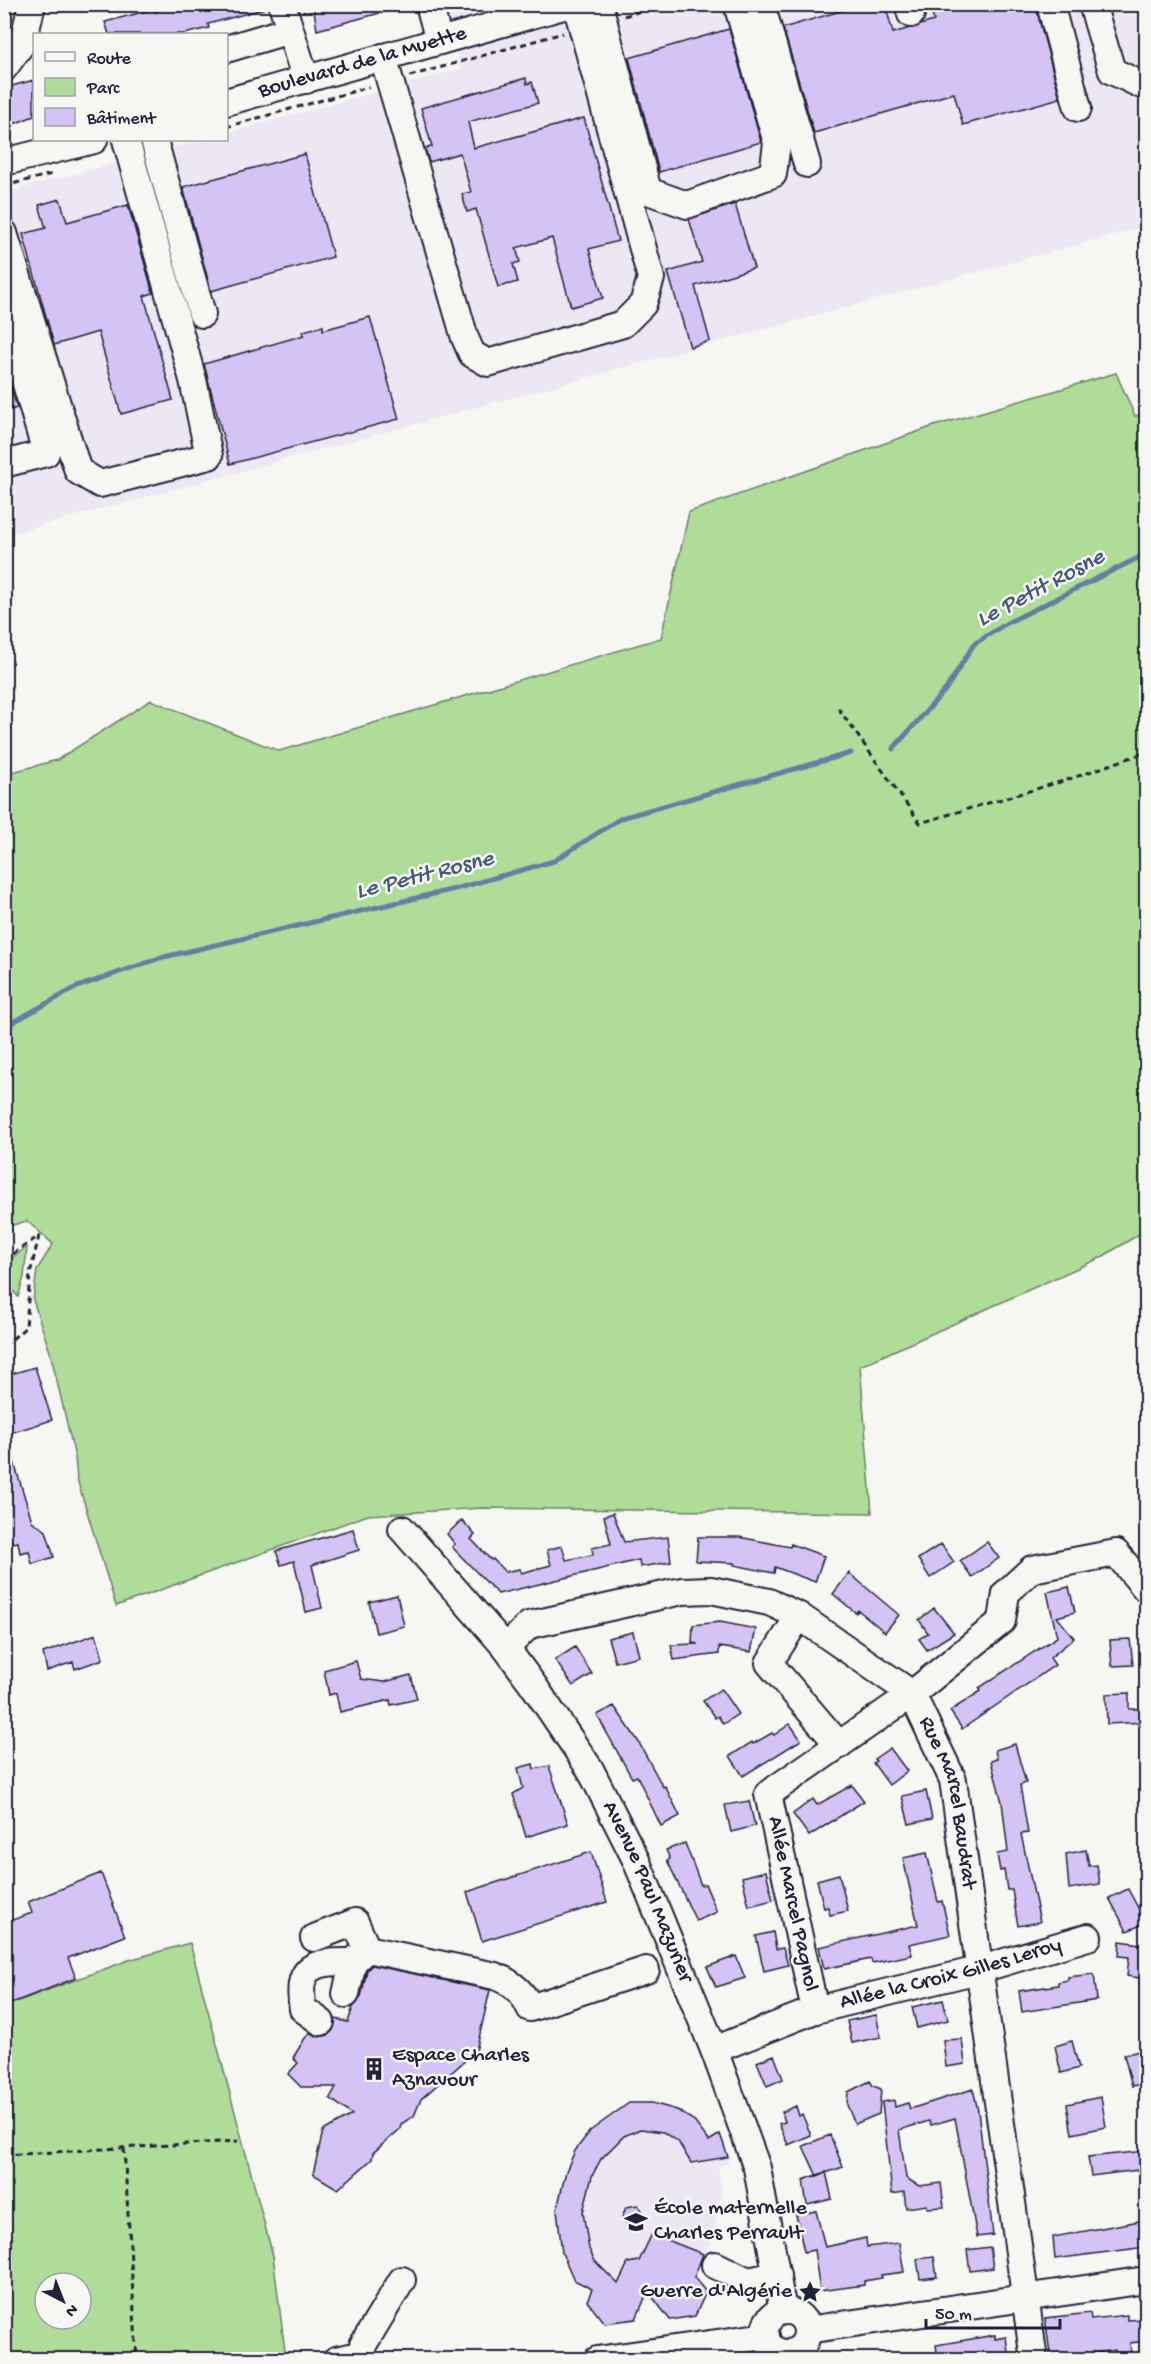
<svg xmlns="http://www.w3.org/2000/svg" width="1151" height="2364" viewBox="0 0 1151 2364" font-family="'Gochi Hand',sans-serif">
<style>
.built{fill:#ece7f3}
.green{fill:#b0dc9a;stroke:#697f6a;stroke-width:1.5;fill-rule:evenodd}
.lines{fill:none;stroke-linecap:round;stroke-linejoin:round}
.stream{stroke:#637fa3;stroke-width:5}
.building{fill:#d4c4f5;stroke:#22223b;stroke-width:1.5}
.minor-casing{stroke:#22223b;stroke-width:30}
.path{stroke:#22223b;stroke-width:3;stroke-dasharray:6 4.5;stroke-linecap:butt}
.minor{stroke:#f6f6f2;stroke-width:26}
.labels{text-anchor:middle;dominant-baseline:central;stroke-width:5;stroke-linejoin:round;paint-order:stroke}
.street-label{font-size:22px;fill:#22223b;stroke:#f6f6f2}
.poi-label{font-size:22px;fill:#22223b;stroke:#f6f6f2;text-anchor:start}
.water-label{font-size:24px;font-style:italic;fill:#485878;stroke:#f6f6f2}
</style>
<rect width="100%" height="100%" fill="#f6f6f2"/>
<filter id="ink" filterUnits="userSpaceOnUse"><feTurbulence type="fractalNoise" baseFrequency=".0167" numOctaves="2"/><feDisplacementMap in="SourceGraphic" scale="12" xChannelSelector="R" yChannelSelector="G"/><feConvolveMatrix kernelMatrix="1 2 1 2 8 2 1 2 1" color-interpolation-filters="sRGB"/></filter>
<g filter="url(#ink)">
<!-- built -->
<path class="built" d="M443,5h703v221l-1141,309v-342l196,-53h25l1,-7 234,-64z
M629,2103h23l25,7 16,10 16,21 10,-6 7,13 3,15 -11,3 4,24 -9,47 -19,39 12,16 -11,24 -25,4 -15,-20 -11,1 -8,18 -32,4 -17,-22 5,-12 -18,-9 -12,-27 -5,-44 9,-38 9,-20 15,-20z"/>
<!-- green -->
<path class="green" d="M1116,373l19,43 11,-3v817l-44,27 -242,109 12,147 -390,-5 -114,7 -252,91 -39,-127 -2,-22 -25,-105 -17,-52 4,-30 16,-26 -26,-23 -22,6v-453l52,-14 94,-60 128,51 382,-113 28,-126 245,-86z
M27,1247l-3,30 -6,20 -13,-16v-18z
M190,1943l83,313 13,103h-281v-353l124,-46zM45,2283h36v36h-36z"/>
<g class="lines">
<!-- stream -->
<path class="stream" d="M893,749l53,-60 28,-45 33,-21 139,-69
M4,1027l73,-40 83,-29 295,-69 99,-28 67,-43 230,-65"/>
</g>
<!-- building -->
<path class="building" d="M180,4h83v5l-55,15 1,4 -25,6h-75l-4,-12 49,-13 1,3z
M313,4h81l1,5 -78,21z
M864,4h21l8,29 41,-12 -5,-17h106l25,94 -97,27 -9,-32 -140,40 -31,-105z
M729,29l32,113 -102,30 -30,-114z
M526,78l1,6 5,-2 6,21 -70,19 6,26 110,-30 34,123 -29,8 14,49 -32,9 -19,-69 -36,10 4,14 -7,2 5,18 -20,5 -22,-78 -9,3 -5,-18 9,-2 -11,-39 -31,9 -4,-14 7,-1 -11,-39z
M34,80v36l-23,9 -2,-3 -5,1v-35z
M305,154l28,103 -122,34 -28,-104z
M60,199l7,23 61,-17 25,88 -9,3 29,104 -52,14 -23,-82 -44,13 -31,-111 23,-6 -7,-23z
M735,204l19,64 -59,18 15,55 -20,6 -22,-75 34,-10 -13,-43z
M370,317l29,102 -169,45 -26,-100 100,-29 -1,-4 20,-5v4z
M4,364l13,44 -13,4z
M35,1367l17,53 -48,15v-59z
M4,1443h4l24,78 14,10 8,26 -22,7 -3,-13 -9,2 -2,-11 -5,1 -9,-10z
M613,1513l11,29 44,-5 3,25 -31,5 -1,-7 -141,34 -46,-47 3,-3 -8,-10 15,-14 13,15 -4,4 20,21 2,-1 12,13 15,-3 1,4 30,-8 -4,-15 15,-4 4,14 27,-5 -1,-7 19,-4 -7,-28z
M353,1529l6,21 -47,15 10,43 -16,4 -12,-51 -13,4 -5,-14z
M698,1537h41l51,10 1,-3 33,12 -9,26 -40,-15 -1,6 -40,-8v-2l-38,-2z
M987,1542l12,16 -27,19 -12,-16z
M941,1544l13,18 -24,16 -12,-19z
M849,1573l50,42 -14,17 -27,-22 -2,3 -23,-19z
M1069,1587l6,25 -18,5 17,21 -24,20 5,7 -93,64 -12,-18 31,-20 -2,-3 78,-51 -10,-45z
M397,1595l7,31 -28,7 -7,-31z
M934,1608l20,25 -27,17 -8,-11 9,-6 -9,-13z
M720,1622l36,7 -5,23 -32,-5v7l-45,6 -3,-15 27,-1 -6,-1 1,-18z
M633,1632l6,24 -24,6 -7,-24z
M96,1634l7,25 -28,10 -2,-7 -26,9 -4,-18z
M1130,1639l3,26 -21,1 -2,-26z
M575,1647l17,27 -19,12 -18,-26z
M356,1661l5,18 23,3 27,-7 6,24 -26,6 -1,-5 -50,12 -4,-19 -7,2 -5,-25z
M721,1689l17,25 -15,10 -5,-8 -3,2 -12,-17z
M1129,1693v16h17v13l-39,2 -1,-30z
M614,1706l24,35 25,46 2,-1 15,30 -19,10 -24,-50 -5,2 -35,-63z
M790,1724l11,16 -58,36 -13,-20 22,-14 1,2 19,-11 2,2z
M1015,1744l11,39 -6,2 8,48 -7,1 19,88 -22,4 -6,-36h-5l-3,-20 -4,1 -3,-17 11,-2 -6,-50 -11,-41 6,-2 -2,-9z
M890,1748l17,23 -18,14 -16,-22 3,-2 -2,-2z
M533,1764l1,5 15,-3 19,58 -42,13 -13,-43 10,-6 -5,-20z
M852,1785l12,16 -55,35 -16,-22 20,-15 4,6z
M926,1791l6,28 -23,5 -7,-28z
M749,1801l6,25 -24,6 -6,-27z
M685,1843l16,42 4,-1 12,28 -21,9 -29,-61 3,-1 -4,-9z
M1086,1850l3,16 8,-1 3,19 -31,5 -3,-35z
M591,1852l16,50 -125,39 -15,-49z
M927,1853l11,49 4,-1 8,34 -41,9 3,11 -40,8 -1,-4 -47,10 -5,-22 99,-22 -15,-67z
M766,1871l7,29 -24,6 -7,-29z
M101,1873l24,63 -57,22 8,20 -72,28v-83l28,-10 -4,-11z
M839,1874l9,37 -18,4 -2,-8 -4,1 -7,-28z
M1128,1889l18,34 -19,8 -18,-33z
M773,1932l3,17 7,-1 5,17 -24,6 -8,-35z
M1120,1941l26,4v34l-19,-3 2,-19 -10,-1z
M736,1956l9,22 -29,9 -9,-20z
M372,1965l118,25 -14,61 -55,48 -7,17 -13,8 -1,5 -27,24 -1,6 -34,30 -25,-15 10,-43 29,-16 -22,-17 6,-11h-35l-13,-13 10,-11 -5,-5 12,-20 6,-5 8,4 9,-2 5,-5 2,-11 13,3 5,-15 8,-10 6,-27z
M1094,1974l3,26 -75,12 -3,-21 39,-6v-3l10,-2v-3z
M943,2000l5,20 -31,8 -5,-21z
M876,2015l5,22 -29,6 -5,-22z
M962,2039l3,25 -19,3 -3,-27z
M1072,2041l7,27 -18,5 -6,-27z
M1142,2050l4,33 -14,3 -8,-31z
M774,2055l9,24 -16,7 -10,-24z
M870,2081l3,5 8,3 -2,25 -24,10 -8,-19 1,-13z
M973,2089l5,22 15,124 -16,2 -22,-119 -24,7 -2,-4 -30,9 7,48 13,8 22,-3 3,24 -17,1v-3l-21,3 -2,-16 -12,2 -10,-92 12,-2 1,7 13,-4 2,6z
M1101,2097l5,30 -34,7 -5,-30z
M629,2103h23l25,7 16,10 16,21 11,-7 8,23 -37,6 -12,-20 -16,-11 -23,-3 -16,7 -23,23 -9,17 -9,36 6,37 6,12 23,23 10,-21 11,-2 13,-27 51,20 -9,23 12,15 -11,24 -25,4 -22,-29 -12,28 -32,4 -17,-22 5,-12 -18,-9 -12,-27 -5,-44 9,-38 9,-20 15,-20z
M796,2106l3,10 3,-2 9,21 -23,10 -9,-21 6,-2 -3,-10z
M830,2135l13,32 -26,9 -14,-30z
M1146,2151v18l-55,7 -3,-19z
M826,2172l6,27 -25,6 -4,-25z
M638,2205l7,10 -4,11 -11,2 -8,-10 4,-11z
M816,2211l9,36 41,-9 1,9 32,-4 5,29 -23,3 1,3 -18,3v4l-44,6 -6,-41 -10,2 -8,-37z
M1145,2220l1,27 -91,12 -2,-22z
M990,2247l3,21 -23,3 -3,-21z
M934,2257l3,20 -17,2 -3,-20z
M1090,2313l1,6 36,-4v5l19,-1v22l-16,2 1,9 -15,2 -1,-4 -47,7 1,3h-18l-6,-42z
M995,2335v4l11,-2 3,23h-71l-2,-15z"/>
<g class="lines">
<!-- minor casing -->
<g class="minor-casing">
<g id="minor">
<path d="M282,4l24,76"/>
<path d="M429,4l10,37"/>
<path d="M599,4l49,187 39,14 86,-31 4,-31 -40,-139"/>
<path d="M761,4l46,160"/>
<path d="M908,4l3,10"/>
<path d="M1050,4l28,104"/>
<path d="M1092,4l20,67 34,16"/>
<path d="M226,49l64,-19"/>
<path d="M383,57l82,281 7,16 16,9 135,-39 20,-20 8,-26 -75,-274"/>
<path d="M4,68l19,-26 9,-38"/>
<path id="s1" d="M226,102l344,-98"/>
<path d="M154,140l48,174"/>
<path d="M4,162l90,-22"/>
<path d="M4,233l74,238 22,13 109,-28 -16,-76 -67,-240"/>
<path d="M4,308l42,145 -42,11"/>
<path id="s2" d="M402,1529l104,119 28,38 56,83 46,91 78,190 43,118 26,143"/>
<path d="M799,1616l-30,47 70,82"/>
<path id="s3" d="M506,1648l23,-23 153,-34 29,-1 58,12 30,14 113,78 41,86 81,580"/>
<path d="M314,1938l41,-16 12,27"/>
<path d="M346,1994l7,-32"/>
<path d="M815,2010l-47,-216 144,-100 90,-73 4,-28 26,-24 84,-16 30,36"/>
<path d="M321,2022l-18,-13c-8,-44 11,-48 50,-47l14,-13 128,27c16,6 28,15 35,32l116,-38"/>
<path id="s4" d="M714,2050l101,-40 163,-40 110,-33"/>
<path d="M715,2265l33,16 29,-6"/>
<circle cx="786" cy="2332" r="21"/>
<path d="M807,2330l339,-50"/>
<path d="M336,2360l14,-3 9,3"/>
<path d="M359,2360l4,-15 39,-65"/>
<path d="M597,2360l169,-24"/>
</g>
</g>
<!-- path -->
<path class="path" d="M624,16l40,-12
M410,76l153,-43
M226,127l143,-40
M4,186l48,-12
M838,708l82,115 150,-44 76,-27
M4,1260l35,-24 -9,38 -4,53 -22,19
M124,2148l13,212
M4,2155l234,-14"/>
<!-- minor -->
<use href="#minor" class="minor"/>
</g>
</g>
<!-- icons -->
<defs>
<g id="building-bare" transform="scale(1.8)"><path d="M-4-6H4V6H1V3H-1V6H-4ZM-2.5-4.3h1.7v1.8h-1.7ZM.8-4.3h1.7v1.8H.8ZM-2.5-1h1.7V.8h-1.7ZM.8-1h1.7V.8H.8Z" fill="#22223b" stroke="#f6f6f2" stroke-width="2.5" paint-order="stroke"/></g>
<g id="school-bare" transform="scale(1.8)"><path d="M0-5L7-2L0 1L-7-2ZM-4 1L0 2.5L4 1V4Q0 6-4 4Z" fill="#22223b" stroke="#f6f6f2" stroke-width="2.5" paint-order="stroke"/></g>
<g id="sight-bare" transform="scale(1.8)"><path d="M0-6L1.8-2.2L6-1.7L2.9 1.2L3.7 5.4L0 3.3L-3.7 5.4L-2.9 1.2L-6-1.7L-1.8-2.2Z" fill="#22223b" stroke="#f6f6f2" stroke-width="2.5" paint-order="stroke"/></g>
</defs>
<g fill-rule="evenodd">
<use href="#building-bare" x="374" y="2069"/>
<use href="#school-bare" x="636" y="2222"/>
<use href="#sight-bare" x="810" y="2292"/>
</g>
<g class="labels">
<!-- street labels -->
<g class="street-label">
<text stroke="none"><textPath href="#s1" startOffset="142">Boulevard de la Muette</textPath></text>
<text stroke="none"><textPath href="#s3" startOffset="564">Rue Marcel Baudrat</textPath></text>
<text stroke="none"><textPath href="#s2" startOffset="441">Avenue Paul Mazurier</textPath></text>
<text transform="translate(792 1904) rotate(78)">Allée Marcel Pagnol</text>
<text stroke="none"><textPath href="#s4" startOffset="249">Allée la Croix Gilles Leroy</textPath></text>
</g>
<!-- poi labels -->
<g class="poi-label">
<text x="392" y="2056">Espace Charles<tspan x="392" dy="25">Aznavour</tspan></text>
<text x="654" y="2209">École maternelle<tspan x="654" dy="25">Charles Perrault</tspan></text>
<text x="792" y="2292" text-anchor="end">Guerre d'Algérie</text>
</g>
<!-- water labels -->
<g class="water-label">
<text transform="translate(1041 589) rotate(-28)">Le Petit Rosne</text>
<text transform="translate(425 876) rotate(-14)">Le Petit Rosne</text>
</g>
</g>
<!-- margin -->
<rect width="1151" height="2364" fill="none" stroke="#f6f6f2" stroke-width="24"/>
<rect x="12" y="12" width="1127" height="2340" fill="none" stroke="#22223b" stroke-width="2" filter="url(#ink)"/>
<!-- legend -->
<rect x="33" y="33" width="195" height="108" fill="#f6f6f2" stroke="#a1a1a9" stroke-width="1.5"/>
<rect x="45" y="52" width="30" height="9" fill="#f6f6f2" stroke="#a1a1a9" stroke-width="1.5"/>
<text x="87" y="63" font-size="18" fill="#22223b">Route</text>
<rect x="45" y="78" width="30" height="18" fill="#b0dc9a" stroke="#a1a1a9" stroke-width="1.5"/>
<text x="87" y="93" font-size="18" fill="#22223b">Parc</text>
<rect x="45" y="108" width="30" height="18" fill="#d4c4f5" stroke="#a1a1a9" stroke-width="1.5"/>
<text x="87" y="123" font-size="18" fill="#22223b">Bâtiment</text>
<!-- north arrow -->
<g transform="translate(63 2301) rotate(138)"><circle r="28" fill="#f6f6f2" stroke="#a1a1a9" stroke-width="1.5"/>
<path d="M0-4.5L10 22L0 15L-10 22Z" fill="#22223b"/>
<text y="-9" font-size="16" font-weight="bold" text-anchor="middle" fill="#22223b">N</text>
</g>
<!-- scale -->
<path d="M926 2319v9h134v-9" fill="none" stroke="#22223b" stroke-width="3"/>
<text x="935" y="2319" font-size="18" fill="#22223b" stroke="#f6f6f2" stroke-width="4.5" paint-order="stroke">50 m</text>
</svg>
